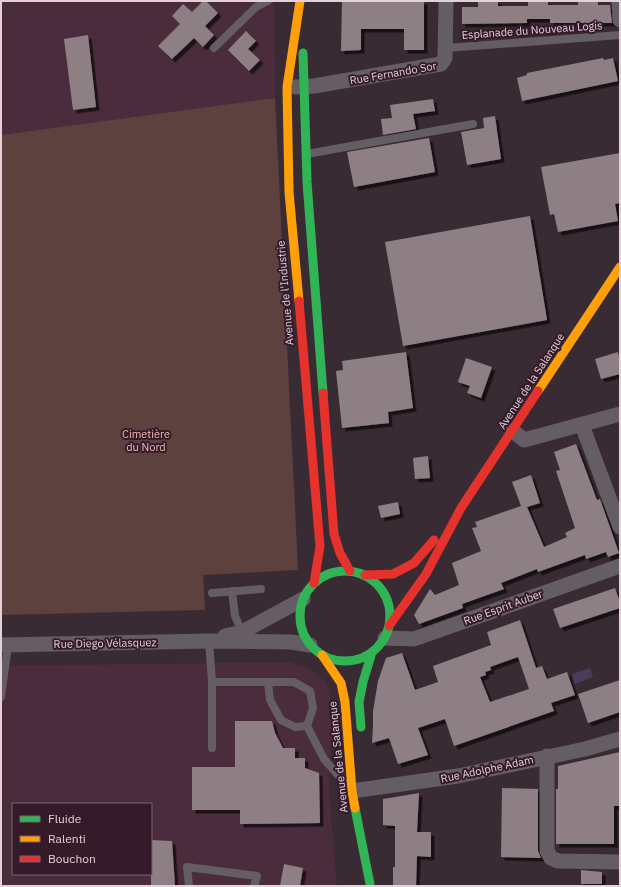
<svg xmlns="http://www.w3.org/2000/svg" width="621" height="887" viewBox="0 0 621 887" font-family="'IBM Plex Sans',sans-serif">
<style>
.built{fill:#4a2c3d;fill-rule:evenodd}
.green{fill:#5d413e}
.water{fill:#493c5c}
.building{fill:#8e7f84;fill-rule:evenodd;filter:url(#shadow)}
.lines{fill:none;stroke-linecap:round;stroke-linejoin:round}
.lane{stroke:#645d63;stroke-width:8}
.street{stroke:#645d63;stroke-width:15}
.fast{stroke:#30b455;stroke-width:9}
.slow{stroke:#ff9f0a;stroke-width:9}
.jam{stroke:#e5322d;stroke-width:9}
.labels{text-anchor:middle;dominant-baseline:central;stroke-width:4;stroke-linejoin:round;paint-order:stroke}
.street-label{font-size:11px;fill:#e3d0da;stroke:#351b2a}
.park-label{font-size:11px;fill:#f6bbb1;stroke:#351b2a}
</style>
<defs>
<filter id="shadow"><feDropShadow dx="3.5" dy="3.5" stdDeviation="0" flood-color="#0009"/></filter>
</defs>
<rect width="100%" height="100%" fill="#392b33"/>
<!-- built -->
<path class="built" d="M1,1h273l1,97 -274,37z
M289,662l13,4 16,8 9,11 5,20 -3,88 8,93h-336v-220zM13,804h138v70h-138z"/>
<!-- green -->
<path class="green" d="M275,98l23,472 -95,5 2,35 -204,5v-480z"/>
<!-- water -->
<path class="water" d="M590,668l3,9 -18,7 -3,-10z"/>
<!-- building -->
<path class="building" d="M203,1h3l12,12 -13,13 9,9 -11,12 -9,-9 -22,21 -14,-13 22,-22 -8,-8 11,-12 9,8z
M342,1h82v49h-20v-21h-43v21l-20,1z
M478,1h20v5h30v-5h20v4h30v-4h20v4h12l2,18h-62v-4h-23v4l-65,1v-17h16z
M246,31l10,10 -8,8 12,11 -11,11 -21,-21z
M88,35l8,72 -23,3 -9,-71z
M603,58l1,2 9,-2 5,23 -96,20 -5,-23 10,-3v-2z
M433,99l2,12 -22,3 3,15 -33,6 -2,-16 11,-1 -2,-13z
M495,116l6,43 -34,6 -6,-33 23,-4 -1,-10z
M429,138l6,34 -81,15 -7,-35z
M620,153v50l-5,1 3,17 -60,11 -4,-18 -4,1 -9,-48z
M530,216l17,104 -144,26 -18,-104z
M406,352l7,56 -25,4 1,11 -47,5 -6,-57 7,-1 -1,-9z
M618,352l2,9v13l-19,5 -6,-20z
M466,358l26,9 -11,31 -14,-5 3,-7 -12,-4z
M576,444l21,56 3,-1 19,54 -11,4 -2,-5 -20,7 -1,-4 -47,17 -1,-3 -36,14 3,6 -42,15 1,4 -44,16 -5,-9 16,-26 5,6 24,-10 -7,-22 29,-12 -9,-23 5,-1 -2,-5 46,-16 -9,-24 19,-7 9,28 -13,4 17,40 23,-10 -2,-4 10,-5 -19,-57 4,-1 -6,-18z
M428,456l2,22 -15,1 -2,-21z
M398,502l2,12 -19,4 -3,-12z
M615,588l5,14v6l-60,20 -7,-19z
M520,620l16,48 6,-2 5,13 20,-7 8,23 -24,8 3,8 -100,35 -9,-27 -27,9 10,27 -30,9 -9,-26 -17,5 1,-17v-15l5,-30 8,-23 16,-5 13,37 23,-8 -5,-16 58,-21 -4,-13zM518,657l11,32 -39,13 -10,-25 6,-2 -1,-3 6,-2 -1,-3z
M620,680v32l-32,11 -10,-29z
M235,721h37l3,12 8,15h12v10h10v10l14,5 1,50 -80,1v-14h-48v-43h43z
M620,752v54h-6v38h-58v-55h2v-23z
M502,788l36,1v62l3,7 -40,-1z
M419,793l-2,39h14v25l-14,-1 -1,30h-23v-19h2v-41l-12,-1v-26z
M151,840l21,1 3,45h-24z
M284,864l19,4 -3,18h-20z
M581,870l21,2v12h-21z"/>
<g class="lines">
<!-- lane -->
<path class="lane" d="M214,48l42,-41 12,-6
M446,48l174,-13
M307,154l166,-30
M232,591l3,25 7,16
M212,593l49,-4
M209,641l3,41v66
M212,682h82l16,9 3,17 -6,18 -12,1 -14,-7 -11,-20 -2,-18
M1,697l7,-52
M307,726l17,33 22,25
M189,886l-2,-19 70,9 -3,10"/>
<!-- street -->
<path class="street" d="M619,1l1,19
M295,87l19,-1 127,-22 4,-6 1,-57
M582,425l38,102
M513,431l11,9 96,-26
M225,636l17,-4 61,-33
M385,638l29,1 206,-73
M1,645l208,-4 82,1 19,3
M547,756v95l4,7 7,3 62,1
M352,791l106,-15 127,-27 35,-10"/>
<!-- fast -->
<path class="fast" d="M303,53l4,129 16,211
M300 616a45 45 0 1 1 90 0a45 45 0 1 1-90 0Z
M361,727l-2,-25 4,-20 9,-30
M355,808l15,76"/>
<!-- slow -->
<path class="slow" d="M299,301l-10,-109 -2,-105 13,-86
M538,391l82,-124
M322,655l19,28 4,19 7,89 3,17"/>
<!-- jam -->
<path class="jam" d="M299,301l21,245 -6,37
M323,393l11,141 6,19 10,18
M365,575l28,-1 21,-11 20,-23
M389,626l37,-52 35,-66 77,-117"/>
</g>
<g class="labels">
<!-- street labels -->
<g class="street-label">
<text transform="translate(532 30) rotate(-4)">Esplanade du Nouveau Logis</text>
<text transform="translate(393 73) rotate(-10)">Rue Fernando Sor</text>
<text transform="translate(285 293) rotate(-95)">Avenue de l'Industrie</text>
<text transform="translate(531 381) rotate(-57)">Avenue de la Salanque</text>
<text transform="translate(503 607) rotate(-20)">Rue Esprit Auber</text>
<text transform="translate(105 643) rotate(-1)">Rue Diego Vélasquez</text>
<text transform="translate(338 757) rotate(-96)">Avenue de la Salanque</text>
<text transform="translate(487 769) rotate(-12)">Rue Adolphe Adam</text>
</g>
<!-- park labels -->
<g class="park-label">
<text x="146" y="434">Cimetière<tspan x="146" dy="13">du Nord</tspan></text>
</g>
</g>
<!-- border -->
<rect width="621" height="887" fill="none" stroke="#e3d0da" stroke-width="4"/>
<!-- legend -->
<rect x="12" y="803" width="140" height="72" fill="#351b2a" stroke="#7b6370"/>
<rect x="20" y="816" width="20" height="6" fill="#30b455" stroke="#7b6370"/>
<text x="48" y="823" font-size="12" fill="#e3d0da">Fluide</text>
<rect x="20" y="836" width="20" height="6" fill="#ff9f0a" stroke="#7b6370"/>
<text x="48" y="843" font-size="12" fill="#e3d0da">Ralenti</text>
<rect x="20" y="856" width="20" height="6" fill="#e5322d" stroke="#7b6370"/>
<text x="48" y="863" font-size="12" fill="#e3d0da">Bouchon</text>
</svg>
